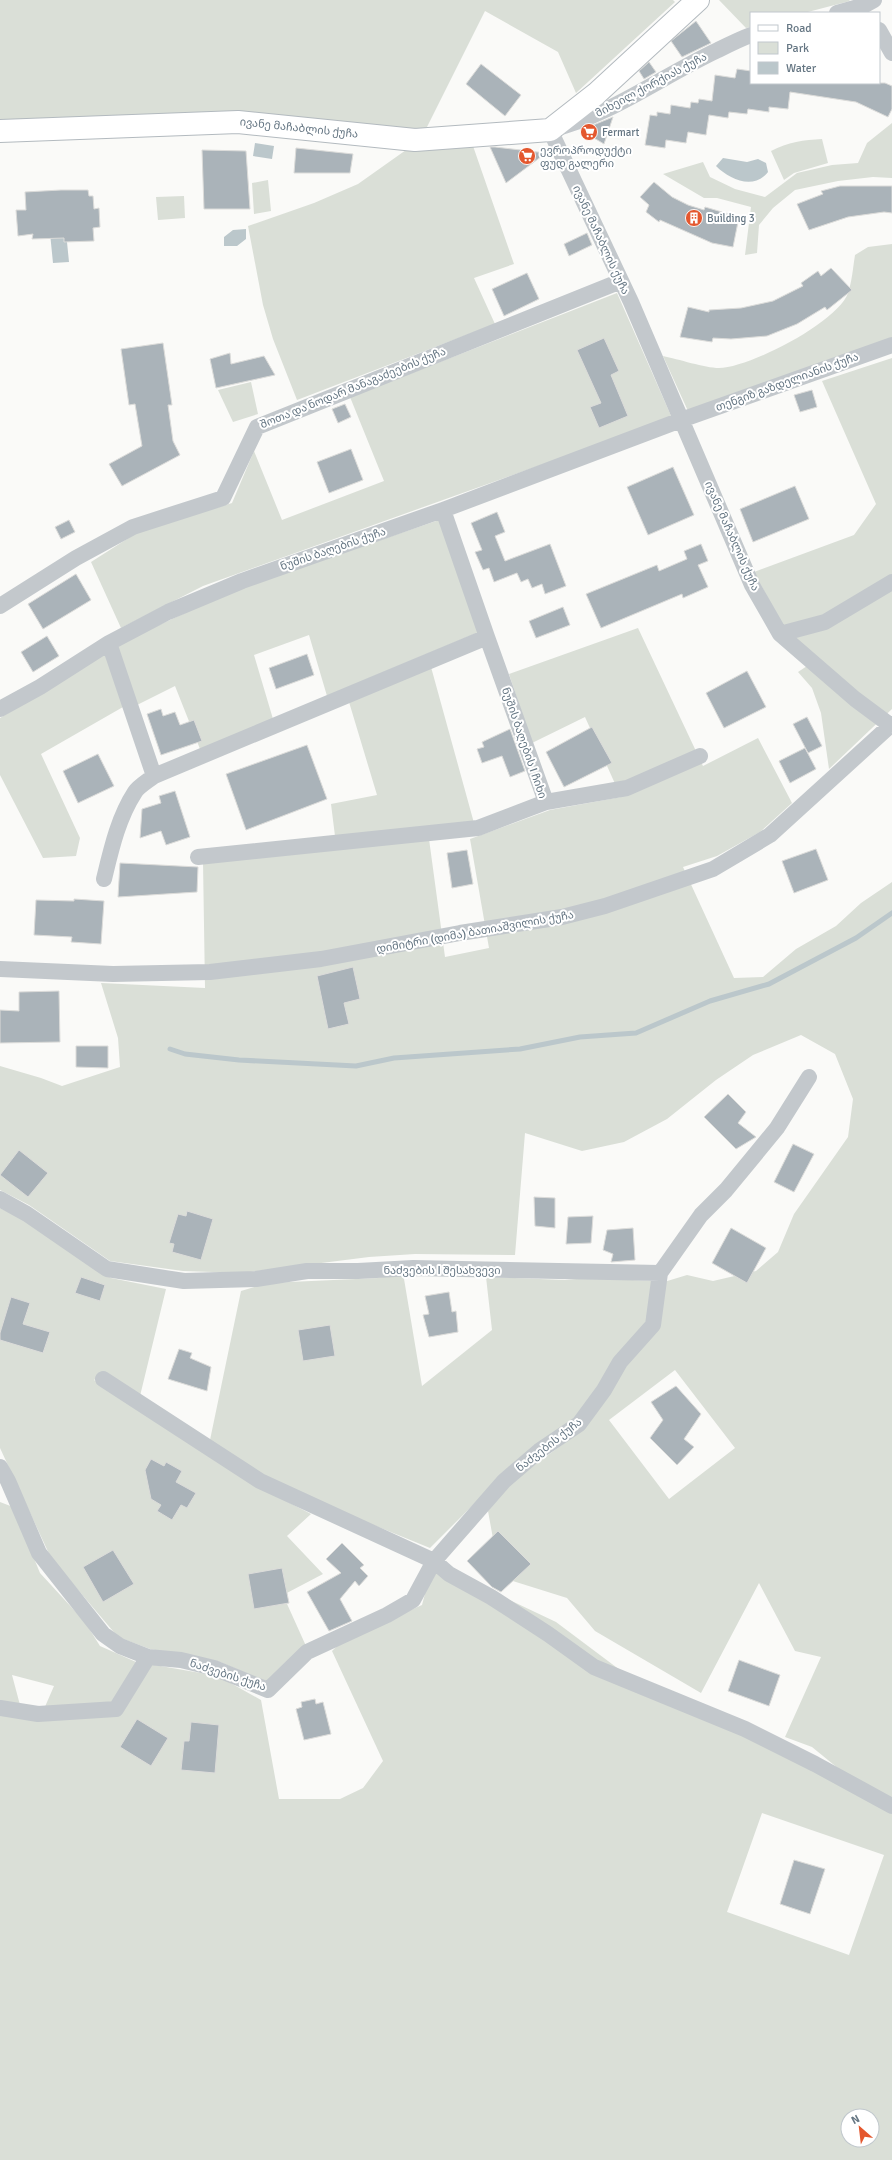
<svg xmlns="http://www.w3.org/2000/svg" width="892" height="2160" viewBox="0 0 892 2160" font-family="Signika,'Noto Sans Georgian',sans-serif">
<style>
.green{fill:#dadfd7;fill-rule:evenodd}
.water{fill:#bbc7cb}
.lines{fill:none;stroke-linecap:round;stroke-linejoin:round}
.stream{stroke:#bbc7cb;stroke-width:5}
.building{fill:#aab3b9;stroke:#dcdcda}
.secondary-casing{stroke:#b3babf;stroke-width:24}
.street{stroke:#c3c8cc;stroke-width:16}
.secondary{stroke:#fff;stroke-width:22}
.labels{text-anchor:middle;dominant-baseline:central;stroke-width:4;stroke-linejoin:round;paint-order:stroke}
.street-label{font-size:11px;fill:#657683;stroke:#fff}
.poi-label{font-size:11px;fill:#657683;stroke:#fff;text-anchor:start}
</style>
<rect width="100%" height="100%" fill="#fafaf8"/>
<!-- green -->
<path class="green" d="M0,0h673l2,2 -99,91 -18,-41 -73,-41 -60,120 -425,-6z
M719,0h130l1,1 -46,12h-53v14l-5,1z
M892,123v55l-19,-1 -35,4 -43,9 -22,18 -14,17 -2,28 -12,2 6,-48 -34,-9h-13l-41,-24 40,-12 7,15 25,12 30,8 32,-24 35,-8 26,-2 9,-20z
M822,139l6,24 -34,10 -10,7 -13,-29c17,-9 33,-11 51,-12z
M473,146l41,118 -40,14 21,46 -198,76 -24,-61 -10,-34 -15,-79 66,-23 44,-19 48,-34z
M268,180l3,31 -17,3 -2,-31z
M184,196l1,22 -27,2 -2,-23z
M892,244v94l-204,73 -25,-55c15,3 42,12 56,12 30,0 119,-46 129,-75 4,-11 5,-26 7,-38l13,-8z
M617,293l55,125 -469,168 -82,42 -30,-66 47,-30 94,-29 22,-52 28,69 102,-39 -34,-84z
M892,358v351l-63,60 -8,-56 -9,-25 -14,-16 18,-12 -32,-32 -30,-56 100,-37 22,-31 -54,-123z
M251,382l7,32 -25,8 -15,-32z
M439,520l40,112 -152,64 -18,-61 -55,20 19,64 -73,30 -25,-63 -38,19 -21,-60 121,-56z
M638,628l65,138 55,-28 34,65 -32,29 -43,24 -34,11 51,111 29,-1 33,-28 40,-23 25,-23 31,-21v916l-31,-11 -49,-40 -27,-10 36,-80 -26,-6 -36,-68 -58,110 -106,-62 -28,-33 -67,-21 -12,-66 19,-26 63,-46 55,-76 35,-37 4,-44 23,-7 26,6 43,-10 22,-19 16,-38 54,-77 5,-38 -18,-45 -34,-19 -48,20 -37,25 -49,39 -43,23 -42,9 -57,-18 -10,122 -100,-1 -46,3 -126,16 -60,-2 -73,-10 -81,-56 -29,-15v-124l41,12 21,8 58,-19 -2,-29 -17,-55 104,5 -2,-126 226,-23 16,118 44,-9 -19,-109 80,-29 71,-13 -36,-80 -53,26 -23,-69zM675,1370l60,78 -66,51 -60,-79z
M107,652l16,55 -82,47 39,84 -4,18 -33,2 -43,-83v-57z
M431,667l43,156 -139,13 -4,-32 46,-9 -28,-93z
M0,1208l23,11 88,59 55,11 -26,107 -37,-23 -9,7 169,109 48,25 -24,22 36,38 -40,21 23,51 -39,36 -47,-20 -70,-13 -32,-12 -67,-79 -51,-110z
M403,1273l19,113 70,-56 -6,-53 79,3 23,-2 66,3 -7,45 -69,92 -76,58 -72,72 -113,-46 -57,-27 -50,-35 31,-149 26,-8 111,-5z
M0,1502l13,5 27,66 45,49 15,24 36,16 -22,41 -70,6 10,-23 -42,-11 8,30 -20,-3z
M431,1571l43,12 82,39 76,57 182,91 78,44v346h-892v-447l122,-2 27,-47 69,12 43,24 18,99h61l23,-11 20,-27 -51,-110 11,-11 79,-35zM762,1813l122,42 -35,100 -122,-43zM848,2116h24v24h-24z"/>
<!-- water -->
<path class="water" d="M255,143l19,3 -2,13 -19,-3z
M723,158l24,4 11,-3 8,4 2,9c-14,18 -38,8 -52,-6z
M65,222l4,40 -16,1 -4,-40z
M246,229v10l-9,7h-13v-9l9,-7z"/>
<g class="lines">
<!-- stream -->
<path class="stream" d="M170,1049l15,5 54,6 117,6 38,-8 126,-9 60,-12 56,-4 74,-32 59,-17 87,-46 36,-25"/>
</g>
<!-- building -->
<path class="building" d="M696,21l15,22 -29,14 -11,-16z
M649,62l7,10 -12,7 -5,-8z
M481,64l40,31 -16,21 -39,-32z
M737,69l14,2v12h134l7,3v23l-4,8 -32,-15 -66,-10 -2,17 -19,-2v5l-21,-3 -1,5 -18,-2 -1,6 -19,-3 -3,20 -18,-3 -2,11 -20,-3 -1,8 -20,-3 5,-30 7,1v-4l13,2 1,-9 19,3 1,-6 7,1 1,-4 13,2 3,-26 20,3z
M613,117l-9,27 -10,-6 -8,-10z
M490,147h5l51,6 -40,30z
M296,148l57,6 -3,19h-56z
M202,150l44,1 4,58h-46z
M654,182l18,15 16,8 16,5 1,-3 34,10 -6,30 -21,-4 -52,-23 -1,2 -13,-10 3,-7 -9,-8z
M840,186h52v27l-8,-1 -36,5 -39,13 -12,-26 26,-10 -2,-3z
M61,190h27l1,6h4l1,13 5,-1 1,19 -7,1 1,13 -30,1v-4l-32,1 1,-5 -15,2 -2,-26h10l-1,-18z
M587,233l5,12 -23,11 -5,-12z
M831,268l21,22 -25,20 -2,-3 -28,17 -30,12 -36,3 -18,-1 -1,4 -32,-5 8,-30 21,5v-2l32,-2 32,-7 30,-15 -2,-3 17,-12 3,5z
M527,273l12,26 -35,17 -12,-27z
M604,338l15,33 -8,4 17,41 -29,12 -9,-21 11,-4 -24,-53z
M163,343l9,62h-4l5,36 7,14 -58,31 -13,-22 33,-18 -7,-42 -6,1 -8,-56z
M230,353l1,11 33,-8 11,19 -59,13 -6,-29z
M812,390l5,17 -17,5 -6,-17z
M345,404l6,13 -13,6 -6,-14z
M351,449l12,31 -34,13 -12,-31z
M673,467l21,48 -46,20 -21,-48z
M795,486l14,33 -56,23 -13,-33z
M497,512l8,20 -10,4 10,25 45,-17 16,42 -21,8 -3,-10 -10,4 -4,-9 -7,3 -4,-9 -23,9 -5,-14 -6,2 -8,-18 7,-2 -11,-27z
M69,520l6,12 -14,7 -6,-12z
M701,544l7,17 -10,4 10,22 -25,11 -1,-4 -81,34 -15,-34 71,-29 2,6 28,-12 -3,-8z
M76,574l15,26 -48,29 -15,-25z
M563,607l7,18 -34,13 -7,-17z
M47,636l12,20 -26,16 -12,-20z
M307,654l7,21 -38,14 -7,-21z
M747,671l19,36 -42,21 -18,-35z
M161,709l2,7 12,-4 5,13 14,-5 8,21 -41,14 -14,-41z
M807,717l15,29 -14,7 -15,-29z
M592,727l20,36 -48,24 -18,-35z
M510,729l15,42 -15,6 -8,-21 -20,7 -5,-14 7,-2 -2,-5z
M307,745l20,54 -81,31 -20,-56z
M805,748l11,21 -26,14 -11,-22z
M98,754l16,32 -36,17 -15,-32z
M175,791l15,46 -24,8 -5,-14 -21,7 2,-29 19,-6 -2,-7z
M816,849l12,31 -34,13 -12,-32z
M467,850l6,34 -21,4 -5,-35z
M120,863l78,4 -1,25 -79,5z
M74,899l30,2 -3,43 -30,-2 1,-5 -38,-2 2,-35 38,1z
M353,967l7,32 -16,4 5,21 -21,5 -11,-53z
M59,991l1,51 -60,1v-33l19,1v-19z
M76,1046h32v22l-32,-1z
M728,1094l18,18 -8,11 18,14 -20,12 -32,-32z
M793,1144l21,10 -20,38 -20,-10z
M19,1150l29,23 -20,24 -28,-22z
M534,1197l21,1v30l-20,-2z
M187,1211l26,8 -12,41 -29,-8 2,-8 -5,-1 9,-29 8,2z
M593,1216l-2,27 -25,1 2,-27z
M633,1228l2,32 -24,2 2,-8 -10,-4 4,-20z
M731,1228l35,20 -19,35 -35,-20z
M81,1277l24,8 -5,16 -25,-8z
M449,1292l3,20 4,-1 2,21 -29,5 -6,-22 6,-1 -4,-18z
M11,1297l19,6 -7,21 27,8 -7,21 -43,-13v-7z
M330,1325l5,31 -32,5 -5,-31z
M179,1349l13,4 -2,5 21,9 -4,24 -39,-12z
M676,1386l25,28 -17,25 10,8 -17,18 -27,-27 13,-18 -12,-18z
M151,1459l13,7 2,-4 16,9 -6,11 20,11 -9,15 -6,-3 -9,15 -15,-9 4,-6 -10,-6 -6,-29z
M498,1531l33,33 -30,28 -9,-5 -25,-26z
M342,1543l22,22 -4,3 8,8 -9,10 -4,-5 -15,18 12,22 -23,10 -22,-39 34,-19 -15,-14z
M113,1550l21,34 -31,18 -20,-35z
M282,1568l7,35 -35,6 -6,-35z
M739,1660l41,15 -11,31 -41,-15z
M315,1699l1,5 7,-2 8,32 -27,6 -8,-31 6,-2 -1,-5z
M137,1719l31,19 -17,28 -31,-19z
M191,1722l28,3 -4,48 -34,-3 3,-29h5z
M794,1860l31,9 -15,45 -30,-10z"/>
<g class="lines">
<!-- secondary casing -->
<g class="secondary-casing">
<path id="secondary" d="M0,131l238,-9 177,18 135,-10 46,-36 102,-94"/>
</g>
<!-- street -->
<path class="street" d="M837,13l28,-8 9,-5
M879,30l13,23
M751,35c-11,4 -23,10 -33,15 -56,26 -108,66 -168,80l81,172 121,283 28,49 75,65 35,26
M0,606l76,-48 57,-31 90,-29 34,-71 364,-146
M780,634l45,-12 67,-40
M109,643l45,133
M0,709l40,-22 69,-44 59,-31 74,-31 201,-71 238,-90 211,-75
M546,802l81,-14 73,-32
M198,857l280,-29 68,-26 -59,-165 -44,-127
M104,879c7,-29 14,-61 31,-87 4,-6 13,-11 19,-16l333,-139
M0,969l113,5 97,-2 111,-13 139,-26 102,-16 43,-11 108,-37 57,-34 122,-111
M0,1199l27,15 80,55 77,12 72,-2 51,-8h51l55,-3 247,5 41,-58 25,-25 51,-62 32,-51
M103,1379l157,102 174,80 15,13 42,23 57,37 46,33 151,62 70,35 77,42
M0,1467l8,14 31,72 64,81 17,12 28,11 33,3 33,8 54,22 39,-38 80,-37 26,-15 21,-39 70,-80 35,-30 40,-27 25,-34 16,-28 33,-37 7,-52
M0,1708l38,6 78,-5 32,-52"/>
<!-- secondary -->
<use href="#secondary" class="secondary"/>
</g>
<!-- icons -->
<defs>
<g id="supermarket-disc" transform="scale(0.9)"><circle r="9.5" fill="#e4572e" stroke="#fff"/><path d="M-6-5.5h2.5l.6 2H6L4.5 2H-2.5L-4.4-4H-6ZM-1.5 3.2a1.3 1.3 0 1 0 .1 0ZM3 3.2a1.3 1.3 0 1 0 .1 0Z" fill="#fff"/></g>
<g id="building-disc" transform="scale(0.9)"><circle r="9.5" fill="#e4572e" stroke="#fff"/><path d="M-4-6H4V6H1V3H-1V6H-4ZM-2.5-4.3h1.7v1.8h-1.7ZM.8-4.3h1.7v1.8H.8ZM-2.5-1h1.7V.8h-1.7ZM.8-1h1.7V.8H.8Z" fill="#fff"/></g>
</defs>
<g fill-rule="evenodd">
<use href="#supermarket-disc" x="589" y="132"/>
<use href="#supermarket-disc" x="527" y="156"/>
<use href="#building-disc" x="694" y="218"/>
</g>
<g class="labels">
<!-- street labels -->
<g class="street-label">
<text transform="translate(651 85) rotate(-28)">მიხეილ ქორქიას ქუჩა</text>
<text transform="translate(299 128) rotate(6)">ივანე მაჩაბლის ქუჩა</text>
<text transform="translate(601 240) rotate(65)">ივანე მაჩაბლის ქუჩა</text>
<text transform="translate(787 382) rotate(-20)">თენგიზ გაზდელიანის ქუჩა</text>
<text transform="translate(353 388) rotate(-22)">შოთა და ნოდარ მანაგაძეების ქუჩა</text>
<text transform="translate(732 536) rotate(66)">ივანე მაჩაბლის ქუჩა</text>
<text transform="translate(333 549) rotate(-19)">ნუშის ბაღების ქუჩა</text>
<text transform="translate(524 743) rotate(71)">ნუშის ბაღების I ჩიხი</text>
<text transform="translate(475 932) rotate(-10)">დიმიტრი (დიმა) ბათიაშვილის ქუჩა</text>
<text x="442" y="1270">ნაძვების I შესახვევი</text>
<text transform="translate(549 1445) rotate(-38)">ნაძვების ქუჩა</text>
<text transform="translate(228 1675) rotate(18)">ნაძვების ქუჩა</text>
</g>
<!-- poi labels -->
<g class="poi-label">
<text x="602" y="132">Fermart</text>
<text x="540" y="150">ევროპროდუქტი<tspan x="540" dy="13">ფუდ გალერი</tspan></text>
<text x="707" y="218">Building 3</text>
</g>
</g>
<!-- legend -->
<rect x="750" y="12" width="130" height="72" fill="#ffffff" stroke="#c1c8cd"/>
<rect x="758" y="25" width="20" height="6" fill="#ffffff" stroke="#c1c8cd"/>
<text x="786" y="32" font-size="12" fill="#657683">Road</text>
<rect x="758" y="42" width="20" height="12" fill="#dadfd7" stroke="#c1c8cd"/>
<text x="786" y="52" font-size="12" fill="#657683">Park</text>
<rect x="758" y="62" width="20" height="12" fill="#bbc7cb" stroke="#c1c8cd"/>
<text x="786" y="72" font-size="12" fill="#657683">Water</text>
<!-- north arrow -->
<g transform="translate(860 2128) rotate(332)"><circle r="19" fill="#ffffff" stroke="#c1c8cd"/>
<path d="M0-3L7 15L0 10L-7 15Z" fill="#e4572e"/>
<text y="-6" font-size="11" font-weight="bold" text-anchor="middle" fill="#657683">N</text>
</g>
</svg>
